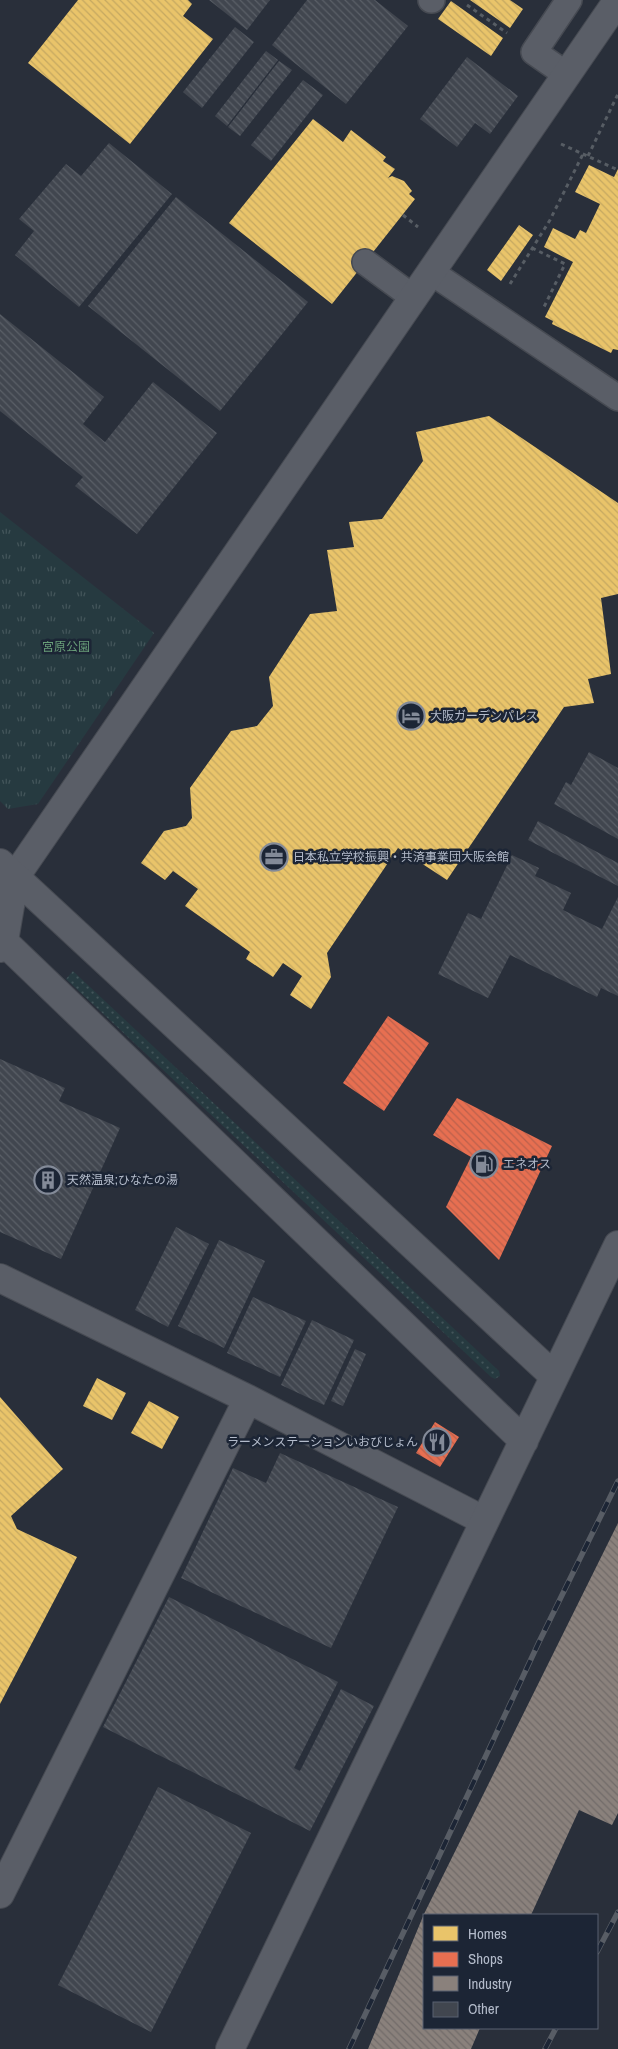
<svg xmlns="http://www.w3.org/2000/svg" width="618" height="2049" viewBox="0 0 618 2049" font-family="'Archivo Narrow','Noto Sans JP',sans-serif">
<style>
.grass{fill:url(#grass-dots)}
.park{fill:url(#park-tufts)}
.homes{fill:url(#homes-back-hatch)}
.shops{fill:url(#shops-back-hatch)}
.industry{fill:url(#industry-back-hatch)}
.building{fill:url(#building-back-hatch)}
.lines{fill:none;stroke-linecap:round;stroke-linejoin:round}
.service-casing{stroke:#464a52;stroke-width:28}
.minor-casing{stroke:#464a52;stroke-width:30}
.tertiary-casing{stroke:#464a52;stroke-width:30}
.path{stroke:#575d64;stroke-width:3;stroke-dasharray:4 4;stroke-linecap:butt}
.service{stroke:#5a5e67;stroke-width:25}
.minor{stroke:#5a5e67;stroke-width:28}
.tertiary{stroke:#5a5e67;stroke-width:28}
.rail-casing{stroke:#585d65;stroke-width:5.5}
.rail{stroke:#1c2535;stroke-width:4;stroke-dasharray:11;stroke-linecap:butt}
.labels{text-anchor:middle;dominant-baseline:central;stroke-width:5;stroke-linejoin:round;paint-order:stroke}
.park-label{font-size:12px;fill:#689d78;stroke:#1c2535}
.poi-label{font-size:12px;fill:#b3bbca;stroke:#1c2535;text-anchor:start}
</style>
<defs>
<pattern id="grass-dots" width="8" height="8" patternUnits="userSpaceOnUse" patternTransform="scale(1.25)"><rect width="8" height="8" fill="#263a40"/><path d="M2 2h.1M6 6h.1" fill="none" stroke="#43555a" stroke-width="1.8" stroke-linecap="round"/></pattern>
<pattern id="park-tufts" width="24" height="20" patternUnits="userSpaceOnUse" patternTransform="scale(1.25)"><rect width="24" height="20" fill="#263a40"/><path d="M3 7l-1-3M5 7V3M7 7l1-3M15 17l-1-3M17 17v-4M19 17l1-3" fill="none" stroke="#43555a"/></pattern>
<pattern id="homes-back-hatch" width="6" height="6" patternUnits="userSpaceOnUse" patternTransform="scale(1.25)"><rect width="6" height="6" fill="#e9c46a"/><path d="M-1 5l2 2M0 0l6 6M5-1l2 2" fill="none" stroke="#c5a861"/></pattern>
<pattern id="shops-back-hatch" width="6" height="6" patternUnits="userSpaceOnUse" patternTransform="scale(1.25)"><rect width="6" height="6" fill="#e76f51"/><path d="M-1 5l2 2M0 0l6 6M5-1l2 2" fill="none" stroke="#bb614c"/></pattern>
<pattern id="industry-back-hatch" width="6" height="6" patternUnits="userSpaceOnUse" patternTransform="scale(1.25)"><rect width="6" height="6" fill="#8a817c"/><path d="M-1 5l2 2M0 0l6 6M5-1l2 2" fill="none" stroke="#716b69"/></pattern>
<pattern id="building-back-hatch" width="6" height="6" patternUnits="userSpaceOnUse" patternTransform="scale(1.25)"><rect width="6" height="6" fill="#41464f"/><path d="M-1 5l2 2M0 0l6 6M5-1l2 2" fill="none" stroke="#5a5f67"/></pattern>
</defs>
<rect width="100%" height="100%" fill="#292f3a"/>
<!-- grass -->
<path class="grass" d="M73,971l426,400 1,5 -5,3 -4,-2 -425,-398z"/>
<!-- park -->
<path class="park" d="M0,512l154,121 -116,171 -30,5 -8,-8z"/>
<!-- homes -->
<path class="homes" d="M78,0h110l4,4 -9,12 30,23 -83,105 -102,-81z
M470,0h40l13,9 -13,19z
M451,1l52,37 -12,18 -53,-37z
M313,119l30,23 8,-12 35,27 -3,4 12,8 -7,9 4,-2 12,5 8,10 -3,3 6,5 -83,105 -103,-81z
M589,165l25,12 4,-8v181l-5,-1 -2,4 -59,-29 1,-3 -8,-4 28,-55 -29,-15 9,-19 22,11 5,-9 6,3 14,-29 -25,-12z
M519,225l14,10 -32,46 -14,-11z
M489,416l129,87v91l-17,4 10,76 -23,5 6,24 -30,4 -117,173 -49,-32 -71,105 4,24 -20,32 -21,-14 12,-19 -19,-13 -10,14 -27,-18 4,-7 -65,-46 13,-17 -25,-18 -8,9 -24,-17 23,-32 22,-5 6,-8 -2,-30 41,-57 26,-5 16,-20 -4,-29 41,-63 27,-3 -10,-61 27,-3 -5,-25 33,-3 41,-58 -7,-29z
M97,1378l29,15 -14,27 -29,-14z
M0,1397l63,72 -52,47 6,13 60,28 -77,147z
M149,1401l30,16 -17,32 -31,-16z"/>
<!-- shops -->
<path class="shops" d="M388,1016l41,27 -45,68 -41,-28z
M457,1098l95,48 -53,114 -53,-53 25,-50 -38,-22z
M435,1422l24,15 -19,30 -24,-14z"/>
<!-- industry -->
<path class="industry" d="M618,1523v290l-6,12 -33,-15 -48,105h-107v113h56l-9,21h-103l56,-135z"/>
<!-- building -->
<path class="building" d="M209,0h61l-23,30z
M307,0h68l33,26 -62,78 -74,-59z
M235,27l19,15 -52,66 -19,-16z
M266,51l12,9 -51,66 -12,-10z
M467,57l51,39 -28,38 -15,-11 -18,24 -37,-28z
M279,61l13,9 -52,66 -12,-9z
M303,80l20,15 -52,66 -20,-16z
M109,143l63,51 -93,113 -64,-52 19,-24 -15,-12 47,-55 15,12z
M176,197l132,105 -88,109 -132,-105z
M0,314l104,83 -21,27 22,18 48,-60 64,51 -80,101 -62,-48 8,-9 -83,-66z
M589,752l29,16v71l-64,-35 12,-22 5,3z
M538,821l80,42v23l-90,-46z
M512,855l27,13 -4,8 36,17 -8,17 39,19 16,-32v99l-17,-8 -4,9 -87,-42 -22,43 -50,-24 30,-61 13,6z
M0,1059l65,29 -6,13 61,27 -59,131 -61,-27z
M176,1227l33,17 -41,83 -33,-17z
M219,1240l46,21 -41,87 -46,-22z
M253,1297l53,24 -26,56 -53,-24z
M312,1320l42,20 -30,65 -43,-20z
M355,1349l11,5 -23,52 -12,-5z
M280,1453l118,54 -67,141 -150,-70 52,-110 33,15z
M169,1597l169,85 -44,86 6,3 41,-82 33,17 -64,125 -207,-104z
M158,1787l93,46 -100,199 -93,-47z"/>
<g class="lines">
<!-- service casing -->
<g class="service-casing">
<path id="service" d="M431,0h1
M567,75l-33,-23 35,-52
M365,262l49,36
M431,272l187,126"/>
</g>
<!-- minor casing -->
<g class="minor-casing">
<path id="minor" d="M15,877l603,-877
M0,1278l248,121 235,121
M0,1894l248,-495"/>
</g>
<!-- tertiary casing -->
<g class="tertiary-casing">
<path id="tertiary" d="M0,863l554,513
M0,938l524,503
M0,948l4,-7 11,-64
M230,2049l388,-804"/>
</g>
<!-- path -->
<path class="path" d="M467,5l40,28
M561,144l57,26
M588,156l30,-62
M403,215l15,12
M532,248l33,16 -21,43
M510,284l40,-64 33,-66"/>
<!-- service -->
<use href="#service" class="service"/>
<!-- minor -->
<use href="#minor" class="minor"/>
<!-- tertiary -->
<use href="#tertiary" class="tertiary"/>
<!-- rail casing -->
<g class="rail-casing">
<path id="rail" d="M597,1952l21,-40
M349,2049l190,-407 79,-161
M545,2049l11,-21"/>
</g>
<!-- rail -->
<use href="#rail" class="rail"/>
</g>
<!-- icons -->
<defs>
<g id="hotel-ring" transform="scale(1.4375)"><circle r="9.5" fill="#1c2535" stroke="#838a98" stroke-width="1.5"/><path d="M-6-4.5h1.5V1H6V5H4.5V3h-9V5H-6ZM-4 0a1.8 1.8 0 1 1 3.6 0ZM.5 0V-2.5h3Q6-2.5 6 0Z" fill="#838a98"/></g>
<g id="office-ring" transform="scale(1.4375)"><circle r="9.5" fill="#1c2535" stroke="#838a98" stroke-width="1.5"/><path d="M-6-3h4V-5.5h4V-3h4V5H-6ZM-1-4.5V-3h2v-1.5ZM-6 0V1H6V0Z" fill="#838a98"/></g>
<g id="fuel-ring" transform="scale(1.4375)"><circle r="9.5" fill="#1c2535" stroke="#838a98" stroke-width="1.5"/><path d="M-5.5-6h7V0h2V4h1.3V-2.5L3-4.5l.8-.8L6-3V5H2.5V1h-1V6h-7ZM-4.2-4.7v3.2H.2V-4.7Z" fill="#838a98"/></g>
<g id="building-ring" transform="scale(1.4375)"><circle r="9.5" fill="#1c2535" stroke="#838a98" stroke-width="1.5"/><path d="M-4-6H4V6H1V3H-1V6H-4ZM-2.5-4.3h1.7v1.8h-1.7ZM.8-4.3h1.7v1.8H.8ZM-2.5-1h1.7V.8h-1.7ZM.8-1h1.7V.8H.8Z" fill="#838a98"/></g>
<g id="restaurant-ring" transform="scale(1.4375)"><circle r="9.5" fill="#1c2535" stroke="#838a98" stroke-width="1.5"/><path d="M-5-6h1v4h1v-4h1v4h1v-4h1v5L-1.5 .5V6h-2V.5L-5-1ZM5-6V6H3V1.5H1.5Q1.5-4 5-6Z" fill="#838a98"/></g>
</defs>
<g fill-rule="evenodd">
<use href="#hotel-ring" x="411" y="716"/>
<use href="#office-ring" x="274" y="857"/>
<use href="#fuel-ring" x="484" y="1164"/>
<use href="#building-ring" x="48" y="1180"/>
<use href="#restaurant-ring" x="437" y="1442"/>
</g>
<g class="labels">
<!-- park labels -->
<g class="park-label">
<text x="66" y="647">宮原公園</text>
</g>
<!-- poi labels -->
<g class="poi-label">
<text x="430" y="716">大阪ガーデンパレス</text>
<text x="293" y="857">日本私立学校振興・共済事業団大阪会館</text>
<text x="503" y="1164">エネオス</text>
<text x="67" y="1180">天然温泉;ひなたの湯</text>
<text x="418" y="1442" text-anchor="end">ラーメンステーションいおびじょん</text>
</g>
</g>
<!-- legend -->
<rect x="423" y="1914" width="175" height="115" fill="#1c2535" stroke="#586171"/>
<rect x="433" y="1926" width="25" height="15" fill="#e9c46a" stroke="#586171"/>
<text x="468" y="1939" font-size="15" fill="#b3bbca">Homes</text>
<rect x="433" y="1952" width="25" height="15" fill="#e76f51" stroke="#586171"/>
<text x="468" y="1964" font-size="15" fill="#b3bbca">Shops</text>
<rect x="433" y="1976" width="25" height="15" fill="#8a817c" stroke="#586171"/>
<text x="468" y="1989" font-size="15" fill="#b3bbca">Industry</text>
<rect x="433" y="2002" width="25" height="15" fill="#41464f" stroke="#586171"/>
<text x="468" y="2014" font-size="15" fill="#b3bbca">Other</text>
</svg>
